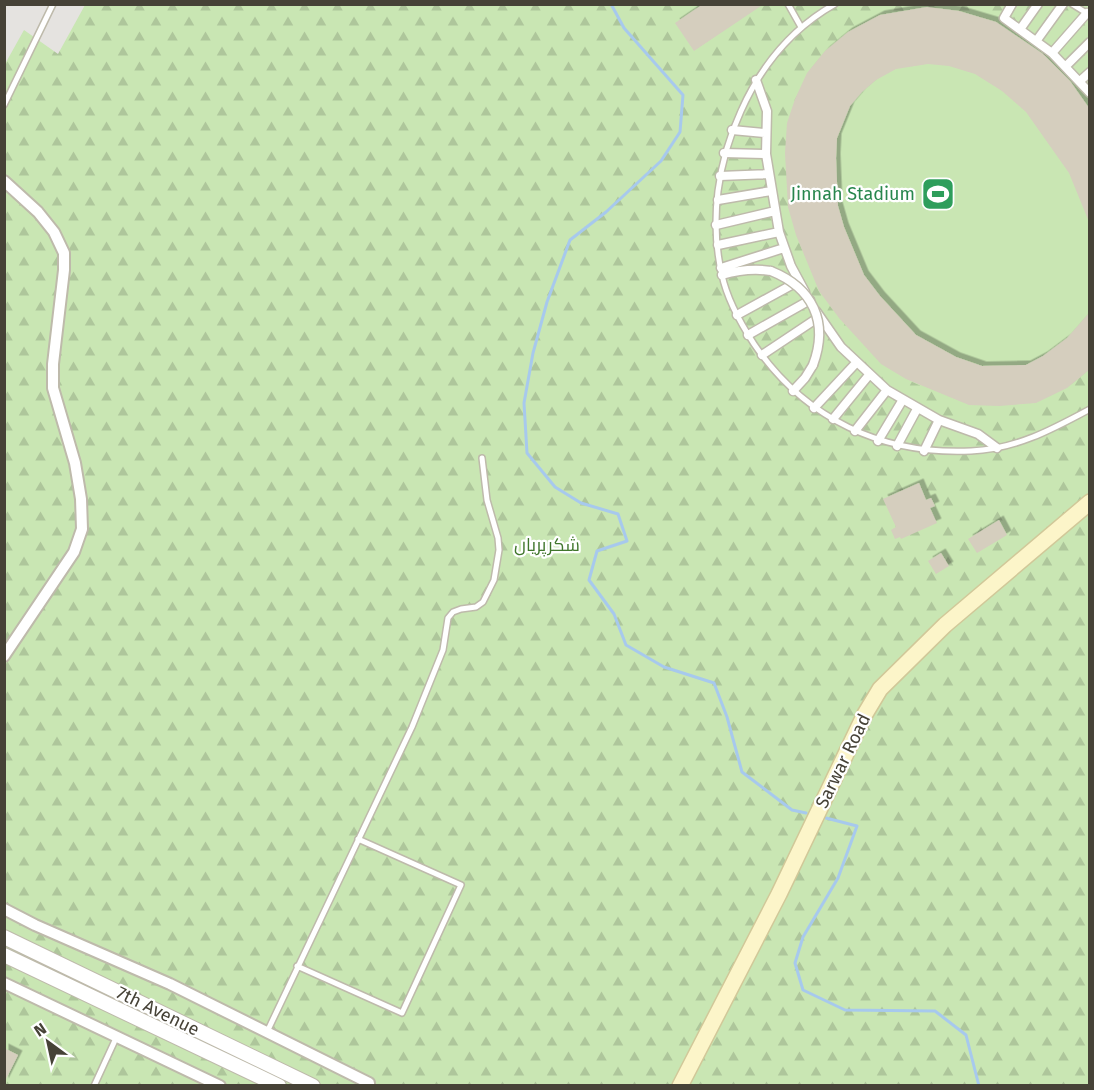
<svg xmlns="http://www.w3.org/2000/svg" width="1094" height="1090" viewBox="0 0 1094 1090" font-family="'Fira Sans',Cairo,sans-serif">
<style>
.forest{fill:url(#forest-firs)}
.pitch{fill:#c9e6b3}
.parking{fill:#e5e3e0}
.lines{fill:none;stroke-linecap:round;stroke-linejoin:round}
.stream{stroke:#a7c9ed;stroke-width:3}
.building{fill:#d5cebe;filter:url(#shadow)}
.service-casing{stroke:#bebaab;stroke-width:8}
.pedestrian-casing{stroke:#bebaab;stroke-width:11}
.minor-casing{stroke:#bebaab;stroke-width:14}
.tertiary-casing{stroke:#bebaab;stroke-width:16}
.secondary-casing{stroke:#d1c899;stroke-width:18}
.service{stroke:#fff;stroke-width:5}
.pedestrian{stroke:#fff;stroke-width:8}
.minor{stroke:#fff;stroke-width:10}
.tertiary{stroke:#fff;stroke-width:14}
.secondary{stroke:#fcf5c9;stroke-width:15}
.pedestrian-bridge-casing{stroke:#bebaab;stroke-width:11;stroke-linecap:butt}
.pedestrian-bridge{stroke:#fff;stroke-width:8}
.labels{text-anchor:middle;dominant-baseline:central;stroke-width:4.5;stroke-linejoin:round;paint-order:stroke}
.leisure-label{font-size:18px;fill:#27864d;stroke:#fff;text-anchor:end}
.park-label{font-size:18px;fill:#40762c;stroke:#fff}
.street-label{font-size:18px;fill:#464237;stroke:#fff}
</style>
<defs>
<pattern id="forest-firs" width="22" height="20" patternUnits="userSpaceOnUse" patternTransform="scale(1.5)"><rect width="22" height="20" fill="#c9e6b3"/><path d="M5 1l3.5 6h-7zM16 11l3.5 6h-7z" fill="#aec69b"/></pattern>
<filter id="shadow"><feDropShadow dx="4.5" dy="-4.5" stdDeviation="0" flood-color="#0004"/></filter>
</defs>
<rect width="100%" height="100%" fill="#f3f1e8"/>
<!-- forest -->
<path class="forest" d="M5,5h1084v1080h-1084z"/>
<!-- pitch -->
<path class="pitch" d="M959,11l37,11 36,23 30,26 27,37v262l-22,18 -31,15 -37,3 -30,-1 -35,-13 -28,-13 -25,-15 -42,-46 -20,-27 -23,-56 -8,-28 37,-156 23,-19 32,-17z"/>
<!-- parking -->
<path class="parking" d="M5,5h80l-27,49 -34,-24 -19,34z"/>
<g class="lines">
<!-- stream -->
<path class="stream" d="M611,4l13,24 59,67 -3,37 -19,29 -55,51 -36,28 -23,62 -14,51 -9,50 3,50 28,34 26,16 37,11 9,27 -30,10 -8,29 25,34 12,31 38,22 50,16 13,34 15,55 50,38 14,3
M826,818l31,8 -19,52 -35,59 -8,26 8,27 42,20 90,1 31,24 13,51"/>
</g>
<!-- building -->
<path class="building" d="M703,4h61l-70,47 -19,-28z
M927,7l32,4 37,11 47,32 27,27 19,27v114l-20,-49 -43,-61 -24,-21 -27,-17 -26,-8 -21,-2 -32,5 -20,11 -14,12 -12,14 -13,32 -1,20 2,48 6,21 20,48 16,21 36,39 40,22 26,9 44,-1 17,-9 24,-18 22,-25v57l-22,18 -31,15 -37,3 -30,-1 -63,-26 -25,-15 -42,-46 -20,-27 -23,-56 -8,-28 -3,-54 2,-30 8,-24 12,-26 18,-22 23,-19 32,-17z
M919,483l7,17 5,-2 4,8 -5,2 7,15 -36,16 -1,-2 -5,2 -4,-9 5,-3 -13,-28z
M999,520l8,15 -30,18 -9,-14z
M941,553l8,13 -13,8 -8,-13z
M4,1048l14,7 -14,28z"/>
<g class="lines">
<!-- service casing -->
<g class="service-casing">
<path id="service" d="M788,4l13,23
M835,4c-44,25 -74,62 -94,107 -23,50 -32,109 -19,164 5,24 19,49 32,69 51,75 128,111 217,107 45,-2 80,-21 119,-42
M1072,4l16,10
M4,105l49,-101
M297,966l105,47 59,-128 -103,-46
M267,1032l145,-305 31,-77 5,-32 5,-6 8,-3 15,-2 7,-5 11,-22 5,-30 -1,-12 -11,-38 -5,-42
M94,1086l23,-50"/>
</g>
<!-- pedestrian casing -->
<g class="pedestrian-casing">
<path id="pedestrian" d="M1012,4l-8,14 48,35 38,40
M1021,28l17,-24
M1037,40l26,-36
M1052,53l35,-40
M1066,66l24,-24
M756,80l11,31 -1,43 13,78 12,34 14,26
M1080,81l10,-9
M732,130l33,3
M724,153l42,1
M720,176l48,-2
M718,200l53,-9
M716,225l59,-14
M718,245l61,-13
M721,268l63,-20
M722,275c17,-5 31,-7 49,-4
M816,311l25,36 46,43 52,30 39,14 19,14
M737,315l60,-33
M748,335l62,-35
M762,355l57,-38
M793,391l12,-13 8,-13
M814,408l42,-45
M833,419l36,-44
M855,431l32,-41
M878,441l24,-40
M897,446l20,-37
M924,451l15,-31"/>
</g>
<!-- minor casing -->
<g class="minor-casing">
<path id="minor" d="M4,181l34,31 16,20 10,21v17l-11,94v24l22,75 6,36 1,30 -8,23 -70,104
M4,909l31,16 135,59 199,99v3
M4,983l216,103"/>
</g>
<!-- tertiary casing -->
<g class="tertiary-casing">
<path id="tertiary" d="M4,937l309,149
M4,955l275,131"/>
</g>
<!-- secondary casing -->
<g class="secondary-casing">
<path id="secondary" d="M680,1086l99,-192 86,-180 15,-25 65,-64 145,-123"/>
</g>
<!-- service -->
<use href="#service" class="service"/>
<!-- pedestrian -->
<use href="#pedestrian" class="pedestrian"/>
<!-- minor -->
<use href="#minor" class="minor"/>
<!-- tertiary -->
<use href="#tertiary" class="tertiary"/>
<!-- secondary -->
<use href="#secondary" class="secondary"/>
<!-- pedestrian-bridge casing -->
<g class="pedestrian-bridge-casing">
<path id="pedestrian-bridge" d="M771,271c42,17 58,51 42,94"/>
</g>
<!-- pedestrian-bridge -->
<use href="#pedestrian-bridge" class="pedestrian-bridge"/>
</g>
<!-- icons -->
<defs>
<g id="stadium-square" transform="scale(1.725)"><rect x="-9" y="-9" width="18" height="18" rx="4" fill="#2e9e5b" stroke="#fff"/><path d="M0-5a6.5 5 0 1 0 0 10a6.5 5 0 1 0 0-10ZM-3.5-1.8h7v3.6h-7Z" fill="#fff"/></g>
</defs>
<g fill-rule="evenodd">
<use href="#stadium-square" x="938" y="194"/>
</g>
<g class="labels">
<!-- leisure labels -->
<g class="leisure-label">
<text x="915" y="194">Jinnah Stadium</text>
</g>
<!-- park labels -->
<g class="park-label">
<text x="547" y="545">شکرپریاں</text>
</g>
<!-- street labels -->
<g class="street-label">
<text transform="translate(843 761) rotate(-64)">Sarwar Road</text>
<text transform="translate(158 1011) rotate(26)">7th Avenue</text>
</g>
</g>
<!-- border -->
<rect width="1094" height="1090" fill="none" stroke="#464237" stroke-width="12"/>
<!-- north arrow -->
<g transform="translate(48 1042) rotate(327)" stroke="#ffffff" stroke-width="4.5" paint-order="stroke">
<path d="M0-4.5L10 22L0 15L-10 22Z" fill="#464237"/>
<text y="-9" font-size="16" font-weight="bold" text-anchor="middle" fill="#464237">N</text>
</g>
</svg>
